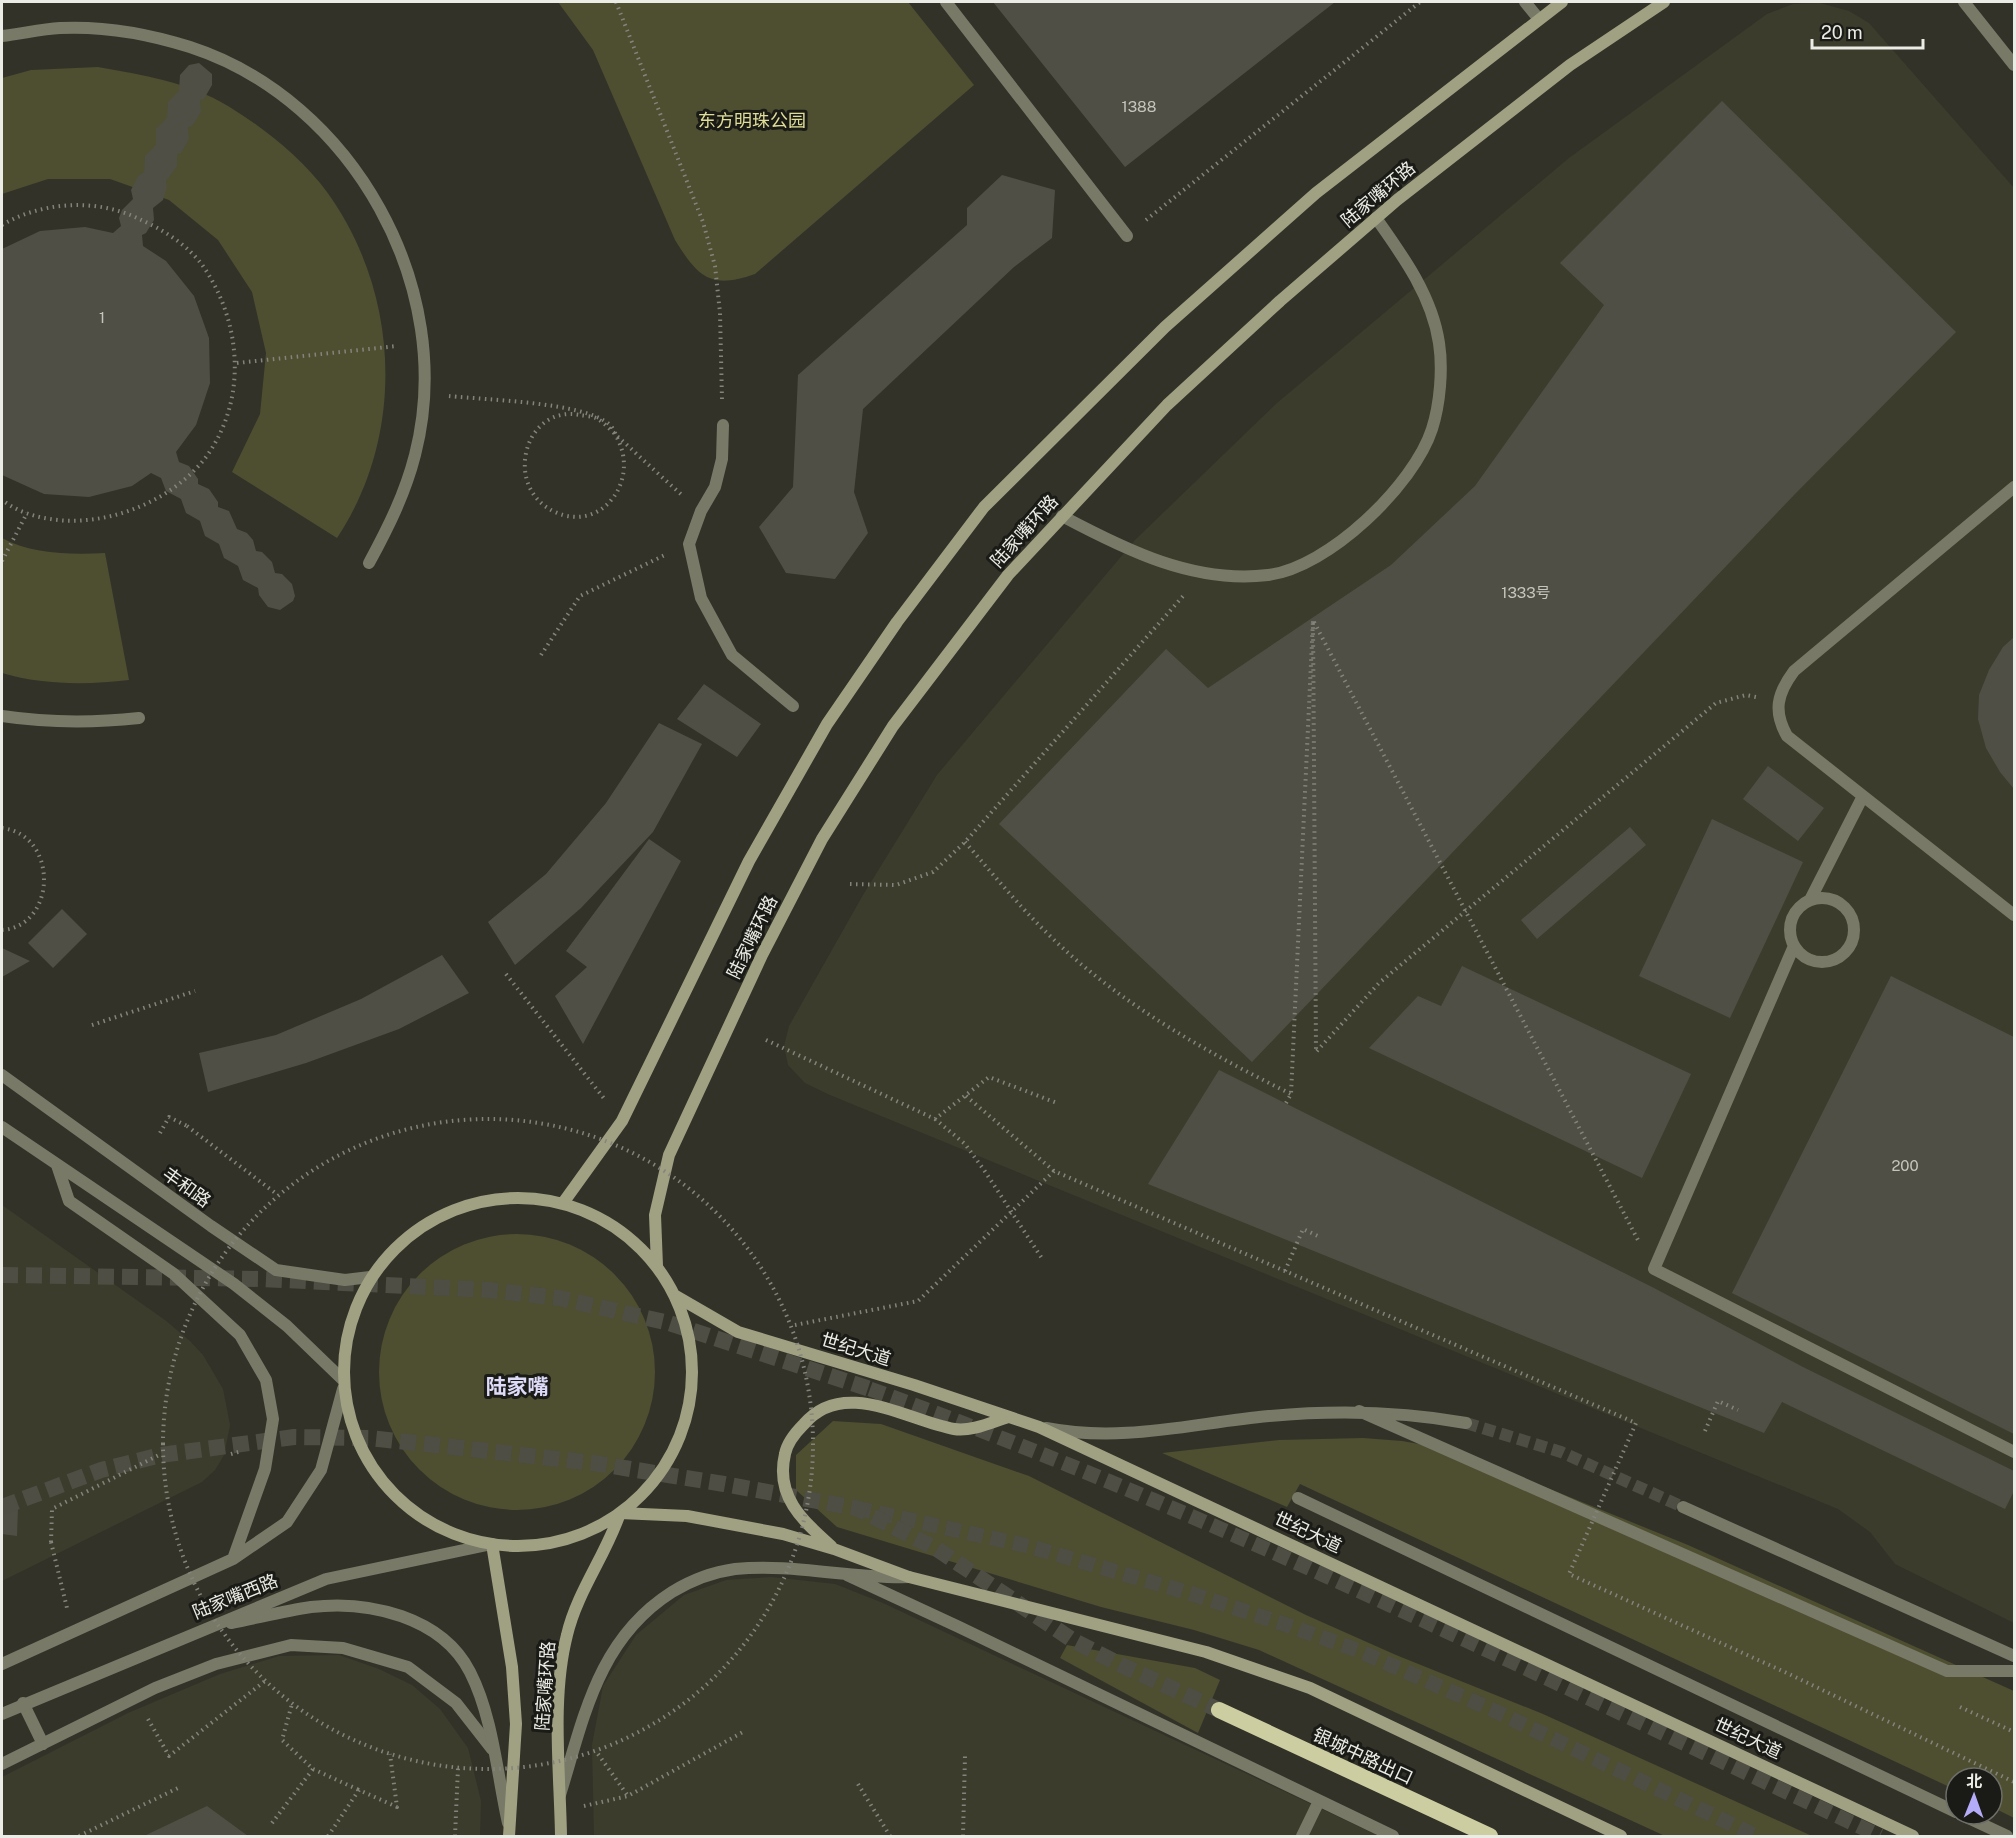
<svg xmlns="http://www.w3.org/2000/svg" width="2016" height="1838" viewBox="0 0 2016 1838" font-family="'Public Sans','Noto Sans SC',sans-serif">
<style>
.built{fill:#3c3c2c}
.green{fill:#4e4e31}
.building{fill:#4f4f45}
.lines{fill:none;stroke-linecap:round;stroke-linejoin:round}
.tertiary-tunnel{stroke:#4e4e45;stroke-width:12;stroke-dasharray:12 6;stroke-linecap:butt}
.primary-tunnel{stroke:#4e4e45;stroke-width:15;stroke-dasharray:15 8;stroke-linecap:butt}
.trunk-tunnel{stroke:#4e4e45;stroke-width:16;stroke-dasharray:16 8;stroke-linecap:butt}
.path{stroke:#84847c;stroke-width:4;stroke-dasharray:1.5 4.5;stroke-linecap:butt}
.service{stroke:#787966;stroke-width:12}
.pedestrian{stroke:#787966;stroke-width:12}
.tertiary{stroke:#787966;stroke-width:12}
.secondary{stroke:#a0a083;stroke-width:12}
.trunk{stroke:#cdcda2;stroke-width:16}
.path-bridge{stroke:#84847c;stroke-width:4;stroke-dasharray:1.5 4.5;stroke-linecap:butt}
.labels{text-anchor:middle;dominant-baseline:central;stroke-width:6;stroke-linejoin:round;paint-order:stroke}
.number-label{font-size:15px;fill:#c5c5be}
.park-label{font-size:18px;fill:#dfde97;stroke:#1a1a16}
.street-label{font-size:18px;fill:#ecece6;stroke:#1a1a16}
.quarter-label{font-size:21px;font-weight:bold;fill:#dddbf8;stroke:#1a1a16}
</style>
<rect width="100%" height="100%" fill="#323229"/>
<!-- built -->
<path class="built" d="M1820,3l29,8 20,12 145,165v1435l-119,-59 -25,-32 -32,-23 -1008,-414 -25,-12 -17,-18 -4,-19 5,-20 74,-131 74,-120 198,-235 142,-137 292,-245 198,-144 26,-10z
M2,1205l163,115 25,21 13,14 20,34 7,36 -6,30 -9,15 -13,12 -200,99z
M771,1577l64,7 48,19 496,233h-785l-2,-91 11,-59 33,-51 48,-40 42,-15z
M339,1655l40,14 33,16 28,24 28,39 13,53 -1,35h-478v-59l126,-64 92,-39 59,-18z"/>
<!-- green -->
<path class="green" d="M558,2h350l66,83 -219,189c-44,16 -57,3 -80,-34l-82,-190z
M98,67c44,8 91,15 130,39 36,22 73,51 99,86 73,101 79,242 10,346l-105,-66 28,-58 6,-61 -14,-61 -34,-52 -49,-40 -59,-21h-62l-46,15v-116l29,-8z
M2,538c29,16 70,17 103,15l24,127c-42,5 -87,5 -127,-7z
M379 1372a138 138 0 1 1 276 0a138 138 0 1 1-276 0Z
M833,1421l48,3 148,52 277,139 90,40 147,59 269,122h-147l-406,-186 -65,-20 -93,-23 -264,-80 -41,-37v-35z
M1363,1438l39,3 52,9 234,95 326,146v127l-22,-11v-29h-36v12l-656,-306 -13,23 -125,-54 117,-13z
M1067,1645l128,23 25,12 -22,53 -138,-75z"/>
<!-- building -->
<path class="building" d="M993,2h342l-210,165z
M199,63l13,11v11l-8,14 -4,1 1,12 -9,14 -4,1 1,12 -8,14 -4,1v12l-11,15 1,6 -4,13 -10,8 1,12 -8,13 -4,2 1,11 23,15 28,35 15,42 1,45 -14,42 -20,27 3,10 10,4 9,13v5l11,5 9,13v5l11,4 8,18 10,4 6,7 3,11 6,1 10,10 3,11 7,1 10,10 3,12 -2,5 -13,9 -12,-3 -9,-12 -1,-7 -15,-8 -5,-14 -14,-8 -5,-14 -14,-8 -5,-15 -14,-8 -5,-14 -15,-8 -5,-13 -10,-5 -19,13 -43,11 -45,-3 -42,-19v-226l38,-18 45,-4 28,6 8,-7 -2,-8 3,-8 11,-11 -2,-9 7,-14 6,-4 1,-16 11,-11v-16l11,-11 1,-16 11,-11 1,-16 9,-10z
M1722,101l234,231 -161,162 -543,568 -253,-238 167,-175 42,39 183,-123 84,-79 129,-181 -44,-42z
M1002,175l53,15 -3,48 -38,29 -151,142 -9,83 14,41 -33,46 -49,-6 -27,-46 34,-40 5,-112 169,-150v-17z
M2014,637v152l-14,-17 -14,-24 -8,-29 1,-24 10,-25 14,-23z
M704,684l57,40 -24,33 -60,-38z
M659,723l43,21 -49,88 -72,76 -66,57 -27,-43 58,-48 60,-71z
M1768,766l56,42 -26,33 -55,-42z
M1712,819l91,43 -73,156 -91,-42z
M1630,827l16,18 -109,94 -16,-19z
M649,839l32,22 -98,183 -28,-48 32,-29 -21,-16z
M62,909l25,25 -34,34 -25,-25z
M2,948l28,13 -28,16z
M442,955l27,38 -70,36 -93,34 -98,29 -9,-39 77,-18 85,-36z
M1462,966l229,108 -49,104 -273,-130 49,-52 23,10z
M1891,976l123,61v397l-282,-141z
M1219,1070l435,218 149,79 211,104v20l-9,18 -223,-107 -18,31 -616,-249z
M2,1504l16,4 -1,28 -15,-2z
M207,1806l41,30h-104z"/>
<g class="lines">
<!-- tertiary-tunnel -->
<path class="tertiary-tunnel" d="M1466,1423l95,29 122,55"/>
<!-- primary-tunnel -->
<path class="primary-tunnel" d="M870,1389c347,124 677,291 1010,447
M856,1508l172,38 168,49 88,29 73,26 138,61 261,125"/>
<!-- trunk-tunnel -->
<path class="trunk-tunnel" d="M2,1275l261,4 225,11 71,8 110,25 201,66
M2,1507l99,-37 60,-15 133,-18 75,1 66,7 158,18 131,21 132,24 81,41 137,92 47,24 98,45"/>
<!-- path -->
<path class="path" d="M616,2l87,220 12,44 5,47 2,87
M1146,220l274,-218
M2,225c39,-23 93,-27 135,-7 25,11 52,27 68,51 37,56 42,132 1,188 -39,51 -119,78 -180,56 -9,-3 -17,-8 -24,-13
M237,363l160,-17
M449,396c37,4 134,6 160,28 4,3 7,11 9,16 21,42 -17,93 -63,72 -53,-24 -31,-108 25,-97 5,1 13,1 18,4 9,6 18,17 27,24 19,18 38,35 57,52
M2,561l25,-48
M1314,622l325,620
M541,655l39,-59 87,-42
M2,828c57,7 55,98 0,102
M965,842c27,31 53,63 83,92 69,68 156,117 243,160
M850,884l46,1 37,-13 32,-30 219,-247
M506,974l100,127
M92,1025l103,-34
M766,1040l169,79 54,-42 68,26
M966,1096l88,75
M1286,1103l5,-9 22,-474 3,432 63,-69 337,-280 30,-8 10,2
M935,1119l30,25 19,26 59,90
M160,1133l9,-16 18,9
M1285,1271l18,-42 17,8
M1705,1431l13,-30 20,9
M231,1454l11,-3
M51,1542l16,66
M1960,1707l54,25
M148,1719l21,37 96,-75
M598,1754l30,42
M313,1769l46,21
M858,1784l32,52
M584,1806l44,-10 115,-64
M272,1823l41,-54 -31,-29 10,-36
M79,1836l101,-49
M328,1836l31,-46 38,17 -7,-53
M455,1836l3,-68
M963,1836l2,-80"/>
<!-- service -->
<path class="service" d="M946,2l181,234
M1525,2l13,16
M723,425l-1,34 -7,28 -14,24 -12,33 12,54 31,57 61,51
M2014,487l-220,184c-17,23 -21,40 -7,65l227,179
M1062,516c64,34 132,68 206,59 60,-7 146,-90 164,-146 8,-25 11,-60 7,-86 -7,-47 -36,-87 -63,-125
M1790 930a32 32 0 1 1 64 0a32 32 0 1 1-64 0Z
M1810,900l53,-104
M1794,946l-140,323 360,183
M1298,1498l658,314
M23,1703l20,41
M2,1764l153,-76 61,-24 75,-19 52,3 65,19 48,36 36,46
M1960,1814l47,22
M1302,1836l17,-35"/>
<!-- pedestrian -->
<path class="pedestrian" d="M2,36c19,-2 39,-7 58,-8 43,-2 89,6 130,19 163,53 268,242 225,408 -10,39 -27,73 -46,108
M2,716c47,7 90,7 137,2"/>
<!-- tertiary -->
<path class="tertiary" d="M1964,2l50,63
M2,1075l209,151 65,44 69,10 25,-3
M2,1127l232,157 53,42 55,53
M57,1165l12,36 105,73 66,61 26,45 7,39 -8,50 -32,90
M1359,1411l588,260h67
M1046,1428c77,15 147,-5 223,-12 67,-6 131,-5 197,7
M1683,1507l331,149
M847,1575l112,52 434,209
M231,1623c26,-5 53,-12 80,-16 58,-7 131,10 159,65 23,45 27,102 38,151
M2,1664l231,-105 54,-37 34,-52 22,-81
M2,1714l324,-135 166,-35
M560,1795c24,-78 38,-156 112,-203 18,-11 41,-20 63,-23 58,-6 116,10 174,8"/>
<!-- secondary -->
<path class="secondary" d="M344 1372a174 174 0 1 1 348 0a174 174 0 1 1-348 0Z
M563,1203l59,-82 127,-260 78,-137 70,-102 87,-115 181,-180 151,-134 246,-191
M657,1266l-2,-51 14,-60 93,-200 60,-116 71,-113 115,-151 159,-170 113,-104 117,-101 173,-135 94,-63
M674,1295l64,37 176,53 125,42 874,409
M620,1513l67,3 96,18 51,15 75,28 297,75 104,36 311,148
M492,1544l20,123 4,57 -7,112
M831,1546c-29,-26 -56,-50 -46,-92 2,-11 11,-22 19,-30 40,-47 104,-3 150,5 17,3 38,-7 54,-12
M561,1836c-1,-63 -10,-139 6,-201 10,-43 39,-80 53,-122"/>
<!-- trunk -->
<path class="trunk" d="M1219,1710l271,126"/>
<!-- path-bridge -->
<path class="path-bridge" d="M163 1444a325 325 0 1 1 650 0a325 325 0 1 1-650 0Z
M187,1126l91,69
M795,1325l123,-24 136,-130 582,252 -67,151 220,100 225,108
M51,1542l1,-33 109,-55"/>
</g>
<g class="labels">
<!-- number labels -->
<g class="number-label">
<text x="1139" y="106">1388</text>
<text x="102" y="317">1</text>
<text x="1526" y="592">1333号</text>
<text x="1905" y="1165">200</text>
</g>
<!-- park labels -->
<g class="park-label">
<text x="752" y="120">东方明珠公园</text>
</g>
<!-- street labels -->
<g class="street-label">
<text transform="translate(1378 194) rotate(-40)">陆家嘴环路</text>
<text transform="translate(1024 531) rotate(-48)">陆家嘴环路</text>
<text transform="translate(752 937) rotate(-64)">陆家嘴环路</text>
<text transform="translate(187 1187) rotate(36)">丰和路</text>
<text transform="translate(856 1349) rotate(17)">世纪大道</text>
<text transform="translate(1308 1532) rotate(25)">世纪大道</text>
<text transform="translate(235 1596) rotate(-22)">陆家嘴西路</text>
<text transform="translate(545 1686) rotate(-86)">陆家嘴环路</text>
<text transform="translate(1748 1738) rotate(25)">世纪大道</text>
<text transform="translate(1363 1756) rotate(25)">银城中路出口</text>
</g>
<!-- quarter labels -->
<g class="quarter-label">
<text x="517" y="1386">陆家嘴</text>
</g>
</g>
<!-- border -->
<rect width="2016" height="1838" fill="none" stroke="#ecece6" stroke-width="6"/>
<!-- north arrow -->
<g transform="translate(1974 1796) rotate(1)"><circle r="28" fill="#1a1a16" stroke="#6e6e69" stroke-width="1.5"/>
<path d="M0-4.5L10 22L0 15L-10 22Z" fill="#b4acf9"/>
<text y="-9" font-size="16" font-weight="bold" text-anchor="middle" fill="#ecece6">北</text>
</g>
<!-- scale -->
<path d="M1812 39v9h111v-9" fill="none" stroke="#ecece6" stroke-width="3"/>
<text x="1821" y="39" font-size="18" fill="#ecece6" stroke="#1a1a16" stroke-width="4.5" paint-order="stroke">20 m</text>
</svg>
